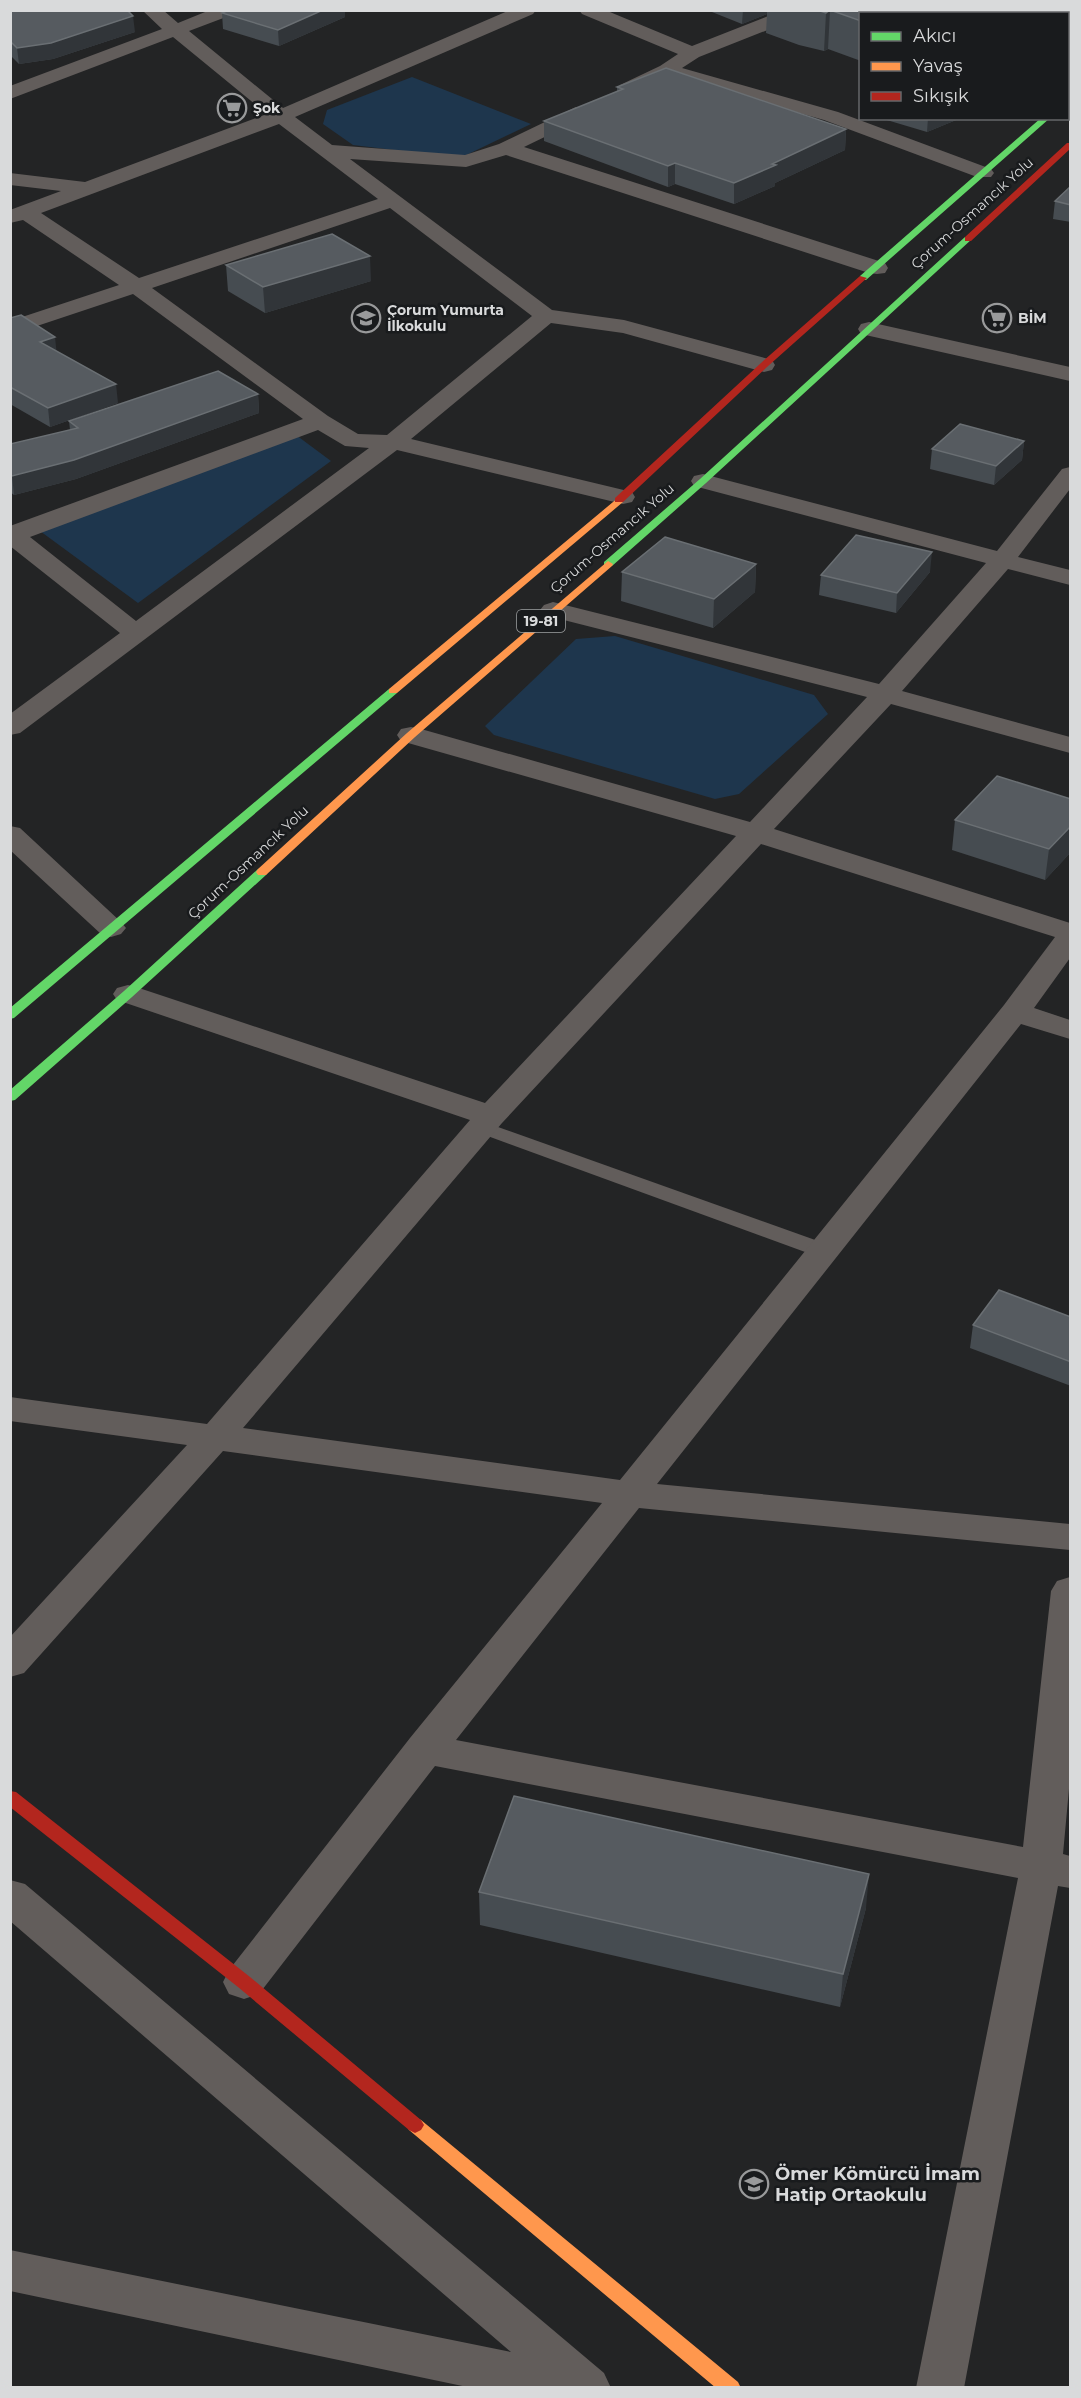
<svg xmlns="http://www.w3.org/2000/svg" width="1081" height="2398" viewBox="0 0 1081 2398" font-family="Montserrat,sans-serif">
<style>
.green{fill:#1e364d}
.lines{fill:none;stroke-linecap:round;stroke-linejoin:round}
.lane{fill:#625d5b;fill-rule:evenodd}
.street{fill:#625d5b;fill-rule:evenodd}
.fast{fill:#63d668;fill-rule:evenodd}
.slow{fill:#ff974d;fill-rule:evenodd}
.jam{fill:#b3261e;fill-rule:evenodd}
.wall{fill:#464c51}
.shaded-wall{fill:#313539}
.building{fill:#565b60;stroke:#6a6f73;stroke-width:1.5}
.labels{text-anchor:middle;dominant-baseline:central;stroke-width:5;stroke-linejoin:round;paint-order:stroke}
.far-poi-label{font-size:14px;font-weight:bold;fill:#d9dadb;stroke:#191b1d;text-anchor:start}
.far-street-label{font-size:14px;fill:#d9dadb;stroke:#191b1d}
.shield{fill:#191b1d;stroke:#9fa1a2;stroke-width:1.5}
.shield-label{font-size:14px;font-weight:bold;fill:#d9dadb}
.near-poi-label{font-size:18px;font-weight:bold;fill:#d9dadb;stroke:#191b1d;text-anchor:start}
</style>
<rect width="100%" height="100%" fill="#232425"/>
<!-- green -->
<path class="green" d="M412,77l119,47 -71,34 -107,-13 -30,-21 4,-14z
M296,435l35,26 -193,142 -98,-72z
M615,636l199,59 14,19 -89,80 -24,5 -221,-64 -9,-9 91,-87z"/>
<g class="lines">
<!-- lane -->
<path class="lane" d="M481,1121l351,125 3,5 -3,5 -8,2 -8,-2 -342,-125 -3,-4 3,-4z"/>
<!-- street -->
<path class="street" d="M142,10h21l15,13 32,-13h27l-3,4 -45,17 94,77 227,-98h26l-3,4 -238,103 37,28 133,10 34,-11 77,-37h14l3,4 -3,4 -66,32 361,116 3,5 -3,5 -8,1 -8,-1 -363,-118 -40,12 -116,-8 202,151 72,10 148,40 3,5 -3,5 -8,2 -141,-39 -72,-10 -140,116 221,53 3,5 -3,5 -9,2 -226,-54 -377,283 -10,2v-21l110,-81 -110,-87v-20l293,-107 -170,-125 -123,41v-14l109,-36 -96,-65 -13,3v-13l51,-19 -51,-6v-12l75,9 182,-68 -94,-77 -163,62v-13l152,-57zM279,124l99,75 -239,79 -98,-65zM390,208l142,108 -145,119 -29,-1 -30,-18 -176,-128zM318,430l27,16 24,2 -233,173 -106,-84z
M579,10h26l87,36 92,-36h27l-3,4 -109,43 -17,11 156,44 153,57 3,4 -3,4h-14l-153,-57 -155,-44 -35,17h-14l-3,-4 3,-4 40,-19 18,-12 -96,-40z
M914,10h20l-2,4h-20z
M869,322l201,45v14l-209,-47 -3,-5 3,-5z
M1070,467v22l-52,68 52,13v15l-62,-16 -106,122 168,46v16l-179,-49 -117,125 296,94v35l-36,50 36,12v19l-49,-15 -364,460 413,40v26l-431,-42 -183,232 567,107 28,-256 6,-10 13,-4v201l-7,76 7,2v32l-12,-2 -94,502h-48l102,-510 -583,-112 -176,228 -15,5 -15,-5 -6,-12 6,-12 181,-232 192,-235 -379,-52 -199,222 -14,4v-40l177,-192 -177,-24v-24l197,27 263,-304 -353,-120 -4,-6 4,-6 11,-3 11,3 346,115 251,-267 -335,-95 -4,-6 4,-6 10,-2 10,2 329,93 117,-125 -323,-82 -4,-5 4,-5 9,-3 326,82 107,-121 -292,-77 -3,-5 3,-5 9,-2 294,77 65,-82zM761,844l294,93 -51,68 -384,475 -377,-52 259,-305z
M10,826l10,2 101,94 5,6 -5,6 -10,3 -10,-3 -91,-84z
M10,1880l15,4 579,489 7,15h-139l-462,-97v-41l501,102 -501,-431z"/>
<!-- fast -->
<path class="fast" d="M1068,82h2v5h-2z
M1068,95h2v6h-2z
M1041,118h9l-184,162h-6v-4z
M965,237l7,2 -266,244 -94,83h-8v-4l96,-83z
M393,688l4,1v4l-383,325 -4,1v-11l379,-319z
M262,868l4,1 2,3 -2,3 -134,122 -117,103 -5,1v-11l114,-99 134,-122z"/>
<!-- slow -->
<path class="slow" d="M619,497l4,1v4l-226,191h-8v-4z
M608,561l5,3 -1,2 -197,171 -149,138h-8l-2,-3 2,-3 149,-136z
M415,2117l6,3 317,262 3,6h-25l-307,-258 -3,-5 3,-5z"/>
<!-- jam -->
<path class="jam" d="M1067,143h3v6l-99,92h-6v-4z
M860,276l7,2 -100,89 -144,135h-8v-4l146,-135z
M10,1791l6,1 234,185 171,143 3,5 -3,5 -6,3 -6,-3 -171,-143 -228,-180z"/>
</g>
<!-- wall -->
<path class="wall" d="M10,10l125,22 -82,27 -34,5 -9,-9z
M229,10h116v7l-66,29 -56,-17 -1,-16z
M707,10h210l-56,4v47l-33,-12 -4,2 -25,-6 -33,-12 1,-19 -25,10z
M1005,10h66v30l-3,-1v-25h-62z
M617,87l229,42 -1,21 -70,33v3l-41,18 -59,-20 -7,3 -124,-46v-20l73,-29z
M880,118h81l-34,14z
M1071,186v36l-18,-3 2,-18z
M226,265l145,16 -106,32 -37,-22z
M10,318l46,33 62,52 -68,24 -40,-23z
M258,394l1,19 -183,66 -62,16 -4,-3v-48l60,-14 -1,-9z
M1024,441l-2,19 -28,25 -64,-16 2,-20z
M756,564l-1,28 -42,36 -92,-27 1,-29z
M930,572l-34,41 -77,-18 2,-20z
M1071,799v53l-26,28 -93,-30 3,-30z
M1071,1317v69l-101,-38 3,-23z
M479,1892l387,16 -26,99 -360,-82z"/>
<!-- shaded-wall -->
<path class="shaded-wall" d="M323,10h22v7l-66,29 -1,-16z
M743,10h24v4l-25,10z
M830,10l-2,39 -4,2 2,-38z
M133,16l2,16 -82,27 -34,5 -2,-16z
M928,118h33l-34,14z
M846,129l-1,21 -70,33v3l-41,18v-21l38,-19z
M675,163v21l-7,3v-21z
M370,256l1,25 -106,32 -2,-26z
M55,337l2,19 -17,-14z
M116,384l2,19 -68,24 -2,-19z
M258,394l1,19 -183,66 -62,16 -2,-19z
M1024,441l-2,19 -28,25 2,-19z
M932,552l-2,20 -34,41 1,-20z
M756,564l-1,28 -42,36 1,-29z
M1071,826v26l-26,28 4,-31z
M869,1874l-3,34 -26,99 3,-33z"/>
<!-- building -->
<path class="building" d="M10,10h117l6,6 -82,27 -34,5 -7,-7z
M229,10h94l-45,20 -56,-17z
M817,10h13l-4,3z
M830,10h87l8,4h-64v7z
M666,68l180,61 -74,35 4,1 -42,18 -59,-20 -7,3 -124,-45 79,-32 -6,-2z
M1071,186v19l-16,-4z
M332,234l38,22 -107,31 -37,-22z
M21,315l34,22 -15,5 76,42 -68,24 -38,-21v-69z
M218,371l40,23 -184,66 -62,16 -2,-2v-30l68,-16 -9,-7z
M960,424l64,17 -28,25 -64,-17z
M856,535l76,17 -35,41 -76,-18z
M665,537l91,27 -42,35 -92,-27z
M997,776l74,23v27l-22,23 -94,-29z
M999,1290l72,27v45l-98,-37z
M514,1796l355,78 -26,100 -364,-82z"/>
<!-- icons -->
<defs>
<g id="supermarket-ring" transform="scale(1.5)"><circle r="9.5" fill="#191b1d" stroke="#999a9b" stroke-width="1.5"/><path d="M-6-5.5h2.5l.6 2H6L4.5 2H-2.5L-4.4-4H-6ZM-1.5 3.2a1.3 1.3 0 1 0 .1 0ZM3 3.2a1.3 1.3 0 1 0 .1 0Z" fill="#999a9b"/></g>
<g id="school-ring" transform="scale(1.5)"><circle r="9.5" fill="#191b1d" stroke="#999a9b" stroke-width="1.5"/><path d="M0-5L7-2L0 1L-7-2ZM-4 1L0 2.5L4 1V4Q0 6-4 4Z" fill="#999a9b"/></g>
</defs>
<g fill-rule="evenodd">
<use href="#supermarket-ring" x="232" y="108"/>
<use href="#school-ring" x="366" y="318"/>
<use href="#supermarket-ring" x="997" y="318"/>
<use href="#school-ring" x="754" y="2184"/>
</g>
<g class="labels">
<!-- far-poi labels -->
<g class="far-poi-label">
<text x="253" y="108">Şok</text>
<text x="387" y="310">Çorum Yumurta<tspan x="387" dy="16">İlkokulu</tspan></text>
<text x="1018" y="318">BİM</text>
</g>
<!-- far-street labels -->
<g class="far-street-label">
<text transform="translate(972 213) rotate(-42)">Çorum-Osmancık Yolu</text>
<text transform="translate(612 538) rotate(-41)">Çorum-Osmancık Yolu</text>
<text transform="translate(248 862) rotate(-43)">Çorum-Osmancık Yolu</text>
</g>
<!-- shield labels -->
<rect class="shield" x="517" y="610" width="48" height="22" rx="4.5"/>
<g class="shield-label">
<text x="541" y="621">19-81</text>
</g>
<!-- near-poi labels -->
<g class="near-poi-label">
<text x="775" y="2174">Ömer Kömürcü İmam<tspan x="775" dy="21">Hatip Ortaokulu</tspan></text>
</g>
</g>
<!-- border -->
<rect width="1081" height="2398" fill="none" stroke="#d9dadb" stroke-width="24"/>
<!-- legend -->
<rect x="859" y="12" width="210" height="108" fill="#191b1d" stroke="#666769" stroke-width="1.5"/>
<rect x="871" y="32" width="30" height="9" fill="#63d668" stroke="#666769" stroke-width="1.5"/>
<text x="913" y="42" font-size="18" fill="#d9dadb">Akıcı</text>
<rect x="871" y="62" width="30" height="9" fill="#ff974d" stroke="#666769" stroke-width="1.5"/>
<text x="913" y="72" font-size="18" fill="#d9dadb">Yavaş</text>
<rect x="871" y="92" width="30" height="9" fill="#b3261e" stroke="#666769" stroke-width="1.5"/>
<text x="913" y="102" font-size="18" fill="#d9dadb">Sıkışık</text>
</svg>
